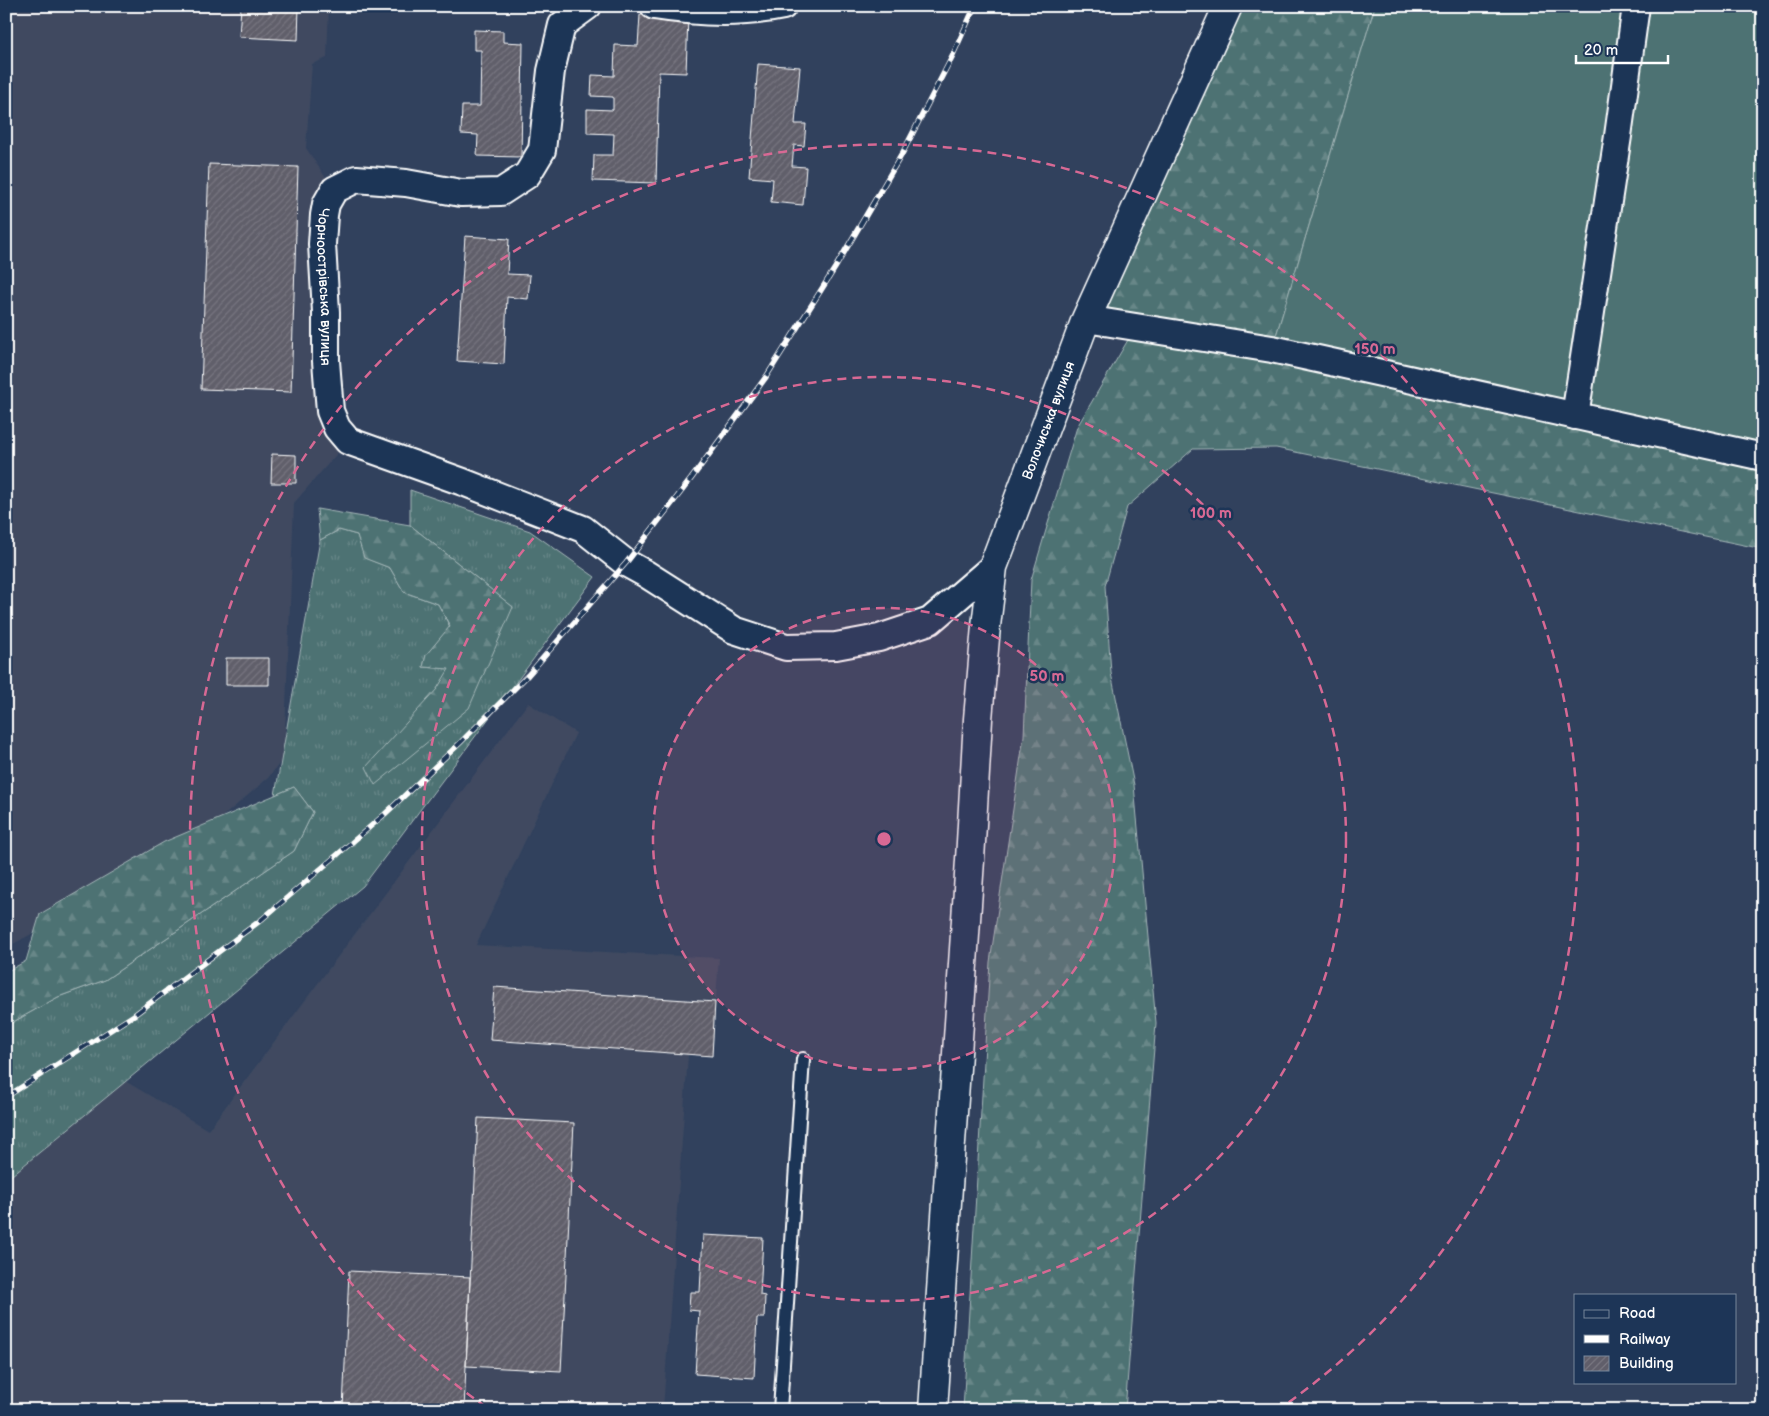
<svg xmlns="http://www.w3.org/2000/svg" width="1769" height="1416" viewBox="0 0 1769 1416" font-family="'Balsamiq Sans',sans-serif">
<style>
.built{fill:#3f4a61}
.grass{fill:url(#grass-tufts);stroke:#a6b8b9}
.forest{fill:url(#forest-firs);stroke:#a6b8b9}
.garden{fill:#4d7273;stroke:#a6b8b9}
.building{fill:url(#building-hatch);stroke:#fff}
.lines{fill:none;stroke-linecap:round;stroke-linejoin:round}
.service-casing{stroke:#fff;stroke-width:16}
.minor-casing{stroke:#fff;stroke-width:30}
.secondary-casing{stroke:#fff;stroke-width:31}
.service{stroke:#1d3557;stroke-width:12}
.minor{stroke:#1d3557;stroke-width:26}
.secondary{stroke:#1d3557;stroke-width:28}
.rail-casing{stroke:#fff;stroke-width:5.5}
.rail{stroke:#1d3557;stroke-width:4;stroke-dasharray:11;stroke-linecap:butt}
.ring{fill:none;stroke:#d76994;stroke-width:2.5;stroke-dasharray:9 6}
.labels{text-anchor:middle;dominant-baseline:central;stroke-width:5;stroke-linejoin:round;paint-order:stroke}
.street-label{font-size:14px;fill:#fff;stroke:#1d3557}
.centre{fill:#d76994;stroke:#1d3557;stroke-width:2.5}
.ring-label{font-size:15px;text-anchor:middle;font-weight:bold;fill:#d76994;stroke:#1d3557;stroke-width:5;stroke-linejoin:round;paint-order:stroke}
</style>
<defs>
<pattern id="grass-tufts" width="24" height="20" patternUnits="userSpaceOnUse" patternTransform="scale(1.25)"><rect width="24" height="20" fill="#4d7273"/><path d="M3 7l-1-3M5 7V3M7 7l1-3M15 17l-1-3M17 17v-4M19 17l1-3" fill="none" stroke="#688788"/></pattern>
<pattern id="forest-firs" width="22" height="20" patternUnits="userSpaceOnUse" patternTransform="scale(1.25)"><rect width="22" height="20" fill="#4d7273"/><path d="M5 1l3.5 6h-7zM16 11l3.5 6h-7z" fill="#688788"/></pattern>
<pattern id="building-hatch" width="6" height="6" patternUnits="userSpaceOnUse" patternTransform="scale(1.25)"><rect width="6" height="6" fill="#605e6a"/><path d="M-1 1l2-2M0 6l6-6M5 7l2-2" fill="none" stroke="#787680"/></pattern>
</defs>
<rect width="100%" height="100%" fill="#31415d"/>
<filter id="ink" filterUnits="userSpaceOnUse"><feTurbulence type="fractalNoise" baseFrequency=".02" numOctaves="2"/><feDisplacementMap in="SourceGraphic" scale="10" xChannelSelector="R" yChannelSelector="G"/><feConvolveMatrix kernelMatrix="1 2 1 2 8 2 1 2 1" color-interpolation-filters="sRGB"/></filter>
<g filter="url(#ink)">
<!-- built -->
<path class="built" d="M6,6h323l-2,52 -15,6 -6,84 28,42 -8,122 22,129 -54,62 -10,255 -16,20 -48,41 -167,103 -47,26z
M528,703l48,30 -100,212 243,13 -7,98 -24,-1 -25,355h-657v-230l119,-99 83,49z"/>
<!-- grass -->
<path class="grass" d="M410,490l120,41 65,46 -232,309 -357,294v-154l52,-29 47,-17 189,-129 19,-39 -19,-25 -19,8 45,-255 19,-10 18,5 8,23 25,10 14,24 34,12 12,23 -24,28 -3,12 27,2 -13,20 76,-82 -103,-82z"/>
<!-- forest -->
<path class="forest" d="M1228,6h147l-103,343 491,108v92l-487,-101 -83,1 -66,58 -22,79 6,87 23,112 22,238 -31,387h-162l27,-448 34,-226 7,-156 46,-153 58,-99 -49,-9z
M317,509l93,16 103,82 -44,101 -94,77 -9,-18 71,-78 12,-20 -26,-2 3,-12 24,-29 -12,-22 -34,-12 -14,-24 -26,-10 -7,-23 -18,-5 -19,10z
M294,787l19,25 -19,39 -189,129 -47,17 -52,29v-54l20,-11 14,-47 124,-72z"/>
<!-- garden -->
<path class="garden" d="M1375,6h388v451l-491,-108z"/>
<!-- building -->
<path class="building" d="M241,6h58l-1,34 -59,-3z
M640,15l48,1 -2,57 -27,-1 -3,111 -63,-2 1,-26h19l1,-21 -27,-1v-24l26,1v-13l-22,-1 1,-21 22,1 1,-31 23,1z
M474,30l29,1v11l20,1 -2,114 -44,-1 1,-21 -17,-1 1,-28h18l1,-56h-7z
M758,64l42,3 -5,57h11l-2,22 -10,-1 -2,21 14,1 -3,38 -32,-3 2,-23 -24,-2z
M209,164l89,3 -7,225 -90,-3z
M465,236l44,3 -2,35 23,1 -2,24 -21,-2 -3,67 -47,-3z
M272,454l24,1v28h-25z
M226,658h43v27h-43z
M494,987l221,15 -3,54 -222,-16z
M478,1118l96,5 -13,248 -95,-5z
M703,1235l60,3 -3,57 5,1 -1,22h-7l-3,60 -59,-4 4,-63 -10,-1 1,-18h10z
M349,1271l121,6 -6,133h-121z"/>
<g class="lines">
<!-- service casing -->
<g class="service-casing">
<path id="service" d="M780,1410l23,-351"/>
</g>
<!-- minor casing -->
<g class="minor-casing">
<g id="minor">
<path id="s1" d="M588,6l-26,19 -11,46 -9,79 -15,25 -26,17 -40,1 -55,-10 -50,-4 -22,11 -8,14 -2,11 -2,29 4,68v49l4,50 7,17 11,13 115,41 120,47 43,34 20,11 88,56 52,17 50,-1 43,-8 51,-17 63,-54"/>
<path d="M654,6c43,7 87,9 129,0"/>
<path d="M1086,319l186,30 491,108"/>
<path d="M1575,416l43,-280 18,-130"/>
</g>
</g>
<!-- secondary casing -->
<g class="secondary-casing">
<g id="secondary">
<path id="s2" d="M933,1410l37,-550 8,-141 8,-93 7,-59 93,-248 142,-313"/>
</g>
</g>
<!-- service -->
<use href="#service" class="service"/>
<!-- minor -->
<use href="#minor" class="minor"/>
<!-- secondary -->
<use href="#secondary" class="secondary"/>
<!-- rail casing -->
<g class="rail-casing">
<path id="rail" d="M6,74l4,-68
M6,1097l128,-82 127,-95 124,-106 75,-71 68,-68 98,-112 65,-84 75,-102 69,-109 67,-114 50,-97 23,-51"/>
</g>
<!-- rail -->
<use href="#rail" class="rail"/>
</g>
</g>
<!-- distance rings -->
<circle cx="884" cy="839" r="231" fill="#d76994" fill-opacity=".12"/>
<g class="ring">
<circle cx="884" cy="839" r="231"/>
<circle cx="884" cy="839" r="462"/>
<path d="M486 1407A694 694 0 1 1 1282 1407"/>
</g>
<g class="labels">
<!-- street labels -->
<g class="street-label">
<text stroke="none"><textPath href="#s1" startOffset="489">Чорноострівська вулиця</textPath></text>
<text stroke="none"><textPath href="#s2" startOffset="1002">Волочиська вулиця</textPath></text>
</g>
</g>
<circle cx="884" cy="839" r="8" class="centre"/>
<g class="ring-label">
<text x="1375" y="354">150 m</text>
<text x="1211" y="518">100 m</text>
<text x="1047" y="681">50 m</text>
</g>
<!-- margin -->
<rect width="1769" height="1416" fill="none" stroke="#1d3557" stroke-width="25"/>
<rect x="12" y="12" width="1744" height="1391" fill="none" stroke="#fff" stroke-width="2" filter="url(#ink)"/>
<!-- legend -->
<rect x="1574" y="1294" width="162" height="90" fill="#1d3557" stroke="#77869a"/>
<rect x="1584" y="1310" width="25" height="8" fill="#1d3557" stroke="#77869a"/>
<text x="1619" y="1318" font-size="15" fill="#ffffff">Road</text>
<rect x="1584" y="1335" width="25" height="8" fill="#ffffff" stroke="#77869a"/>
<text x="1619" y="1344" font-size="15" fill="#ffffff">Railway</text>
<rect x="1584" y="1356" width="25" height="15" fill="url(#building-hatch)" stroke="#77869a"/>
<text x="1619" y="1368" font-size="15" fill="#ffffff">Building</text>
<!-- scale -->
<path d="M1576 55v8h92v-8" fill="none" stroke="#ffffff" stroke-width="2.5"/>
<text x="1584" y="55" font-size="15" fill="#ffffff" stroke="#1d3557" stroke-width="4" paint-order="stroke">20 m</text>
</svg>
